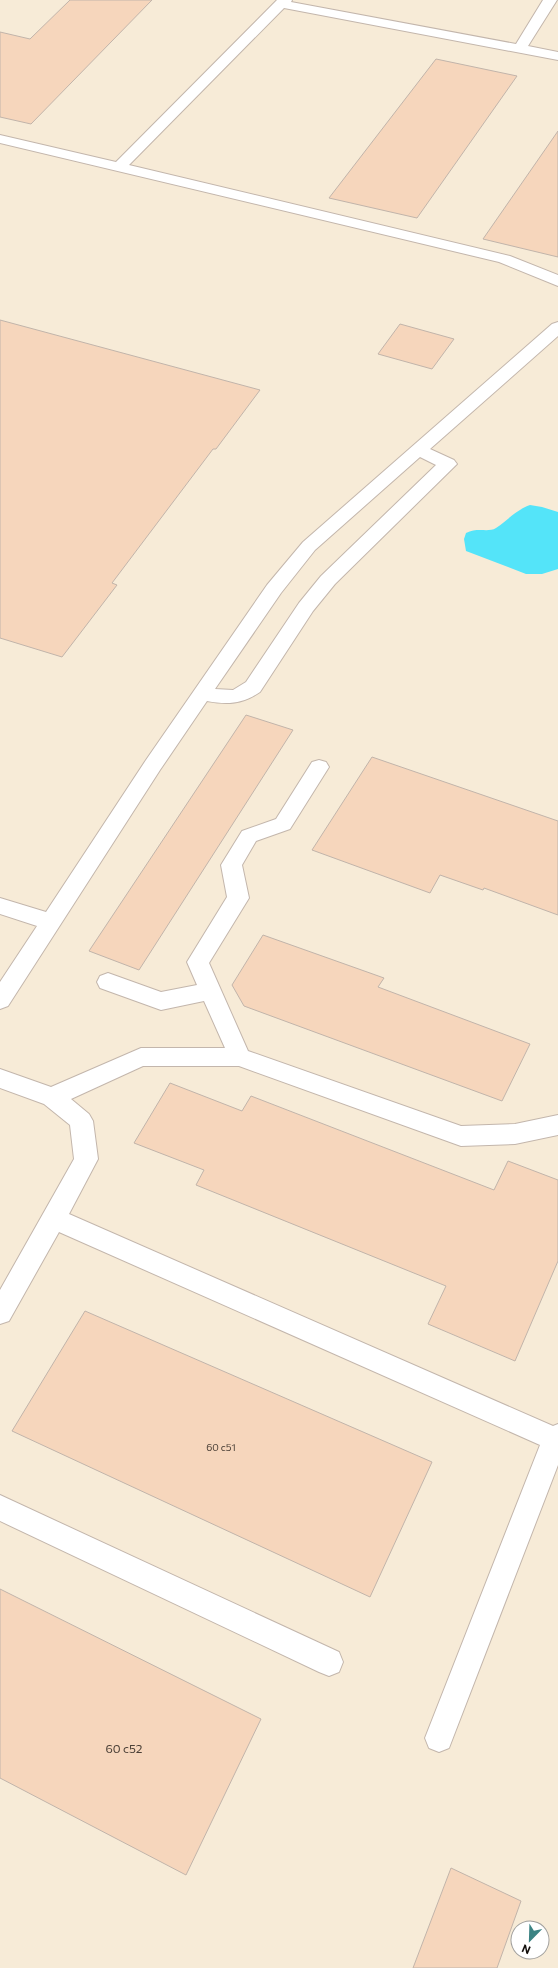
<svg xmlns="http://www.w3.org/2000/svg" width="558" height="1968" viewBox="0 0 558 1968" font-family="Commissioner,sans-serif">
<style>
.industrial{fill:#f7ebd7;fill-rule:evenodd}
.water{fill:#54e4f9}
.building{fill:#f6d6bc;stroke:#c1b4aa}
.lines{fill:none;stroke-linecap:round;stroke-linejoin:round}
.minor-casing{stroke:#c3b6ac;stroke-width:2}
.minor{fill:#fff;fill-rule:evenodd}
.labels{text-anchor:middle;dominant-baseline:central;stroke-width:3;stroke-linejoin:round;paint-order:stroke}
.number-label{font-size:10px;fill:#4b4037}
.near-number-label{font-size:12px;fill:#4b4037}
</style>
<rect width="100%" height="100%" fill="#fff4ec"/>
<!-- industrial -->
<path class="industrial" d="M0,0h558v1968h-558zM518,1928h24v24h-24z"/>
<!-- water -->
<path class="water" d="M530,505l12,2 16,5v57l-16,5h-16l-60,-23 -2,-12 2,-6c12,-6 22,0 30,-5 12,-8 20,-18 34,-23z"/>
<!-- building -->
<path class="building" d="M70,0h82l-121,124 -31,-7v-85l30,7z
M436,59l81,17 -100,142 -88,-20z
M558,131v126l-75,-18z
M0,320l260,70 -44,59h-3l-101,134 5,2 -55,72 -62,-19z
M400,324l54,15 -22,30 -54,-15z
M246,715l47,15 -154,240 -50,-19z
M372,757l186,64v94l-74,-27 -1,2 -43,-15 -10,18 -118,-43z
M263,935l121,43 -6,9 152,57 -28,57 -258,-95 -12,-21z
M170,1083l72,28 9,-15 243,94 14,-29 50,19v81l-43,100 -87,-37 18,-38 -250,-101 8,-15 -70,-27z
M85,1311l347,151 -62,135 -358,-166z
M0,1589l261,130 -75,156 -186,-97z
M451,1868l70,33 -24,67h-84z"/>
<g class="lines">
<!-- minor casing -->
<g class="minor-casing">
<path id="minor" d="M277,0h15l-1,2 225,42 27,-44h14l-29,46 30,6v8l-274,-52 -155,157 381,91 48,19v11l-59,-24 -499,-119v-8l116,27z
M558,322v14l-128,113 24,11 3,4 -122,120 -22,27 -53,81c-18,12 -32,13 -53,9l-47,69 -152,236 -8,3v-27l37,-56 -37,-12v-16l46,14 100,-152 121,-175 36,-43 249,-218zM420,457l16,8 -115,111 -22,27 -53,79 -13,8 -18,-1 66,-96 34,-43z
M319,760l7,2 3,5 -39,62 -34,12 -14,24 7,33 -40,65 39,88 213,75 54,-2 43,-9v20l-43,9 -54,2 -222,-80h-96l-72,33 18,15 4,7 5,38 -29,55 484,212 5,-2v41l-109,283 -10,4 -10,-4 -4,-10 115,-293 -481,-213 -50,89 -9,3v-34l74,-131 -4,-34 -26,-21 -44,-16v-19l51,18 90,-39h84l-21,-47 -43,9 -61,-22 -3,-6 3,-6 8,-3 53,19 36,-7 -10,-23 40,-65 -6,-32 21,-34 34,-12 36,-57z
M0,1495l339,157 4,10 -4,10 -10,4 -10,-4 -319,-151z"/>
</g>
<!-- minor -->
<use href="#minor" class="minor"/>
</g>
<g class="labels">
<!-- number labels -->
<g class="number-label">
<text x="221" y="1447">60 с51</text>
</g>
<!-- near-number labels -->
<g class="near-number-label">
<text x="124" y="1748">60 с52</text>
</g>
</g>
<!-- north arrow -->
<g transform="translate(530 1940) rotate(203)"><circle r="19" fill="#ffffff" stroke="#a09f9d"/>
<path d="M0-3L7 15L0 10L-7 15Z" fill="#3b8383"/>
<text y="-6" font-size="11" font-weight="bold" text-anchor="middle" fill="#120e0b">N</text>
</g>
</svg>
